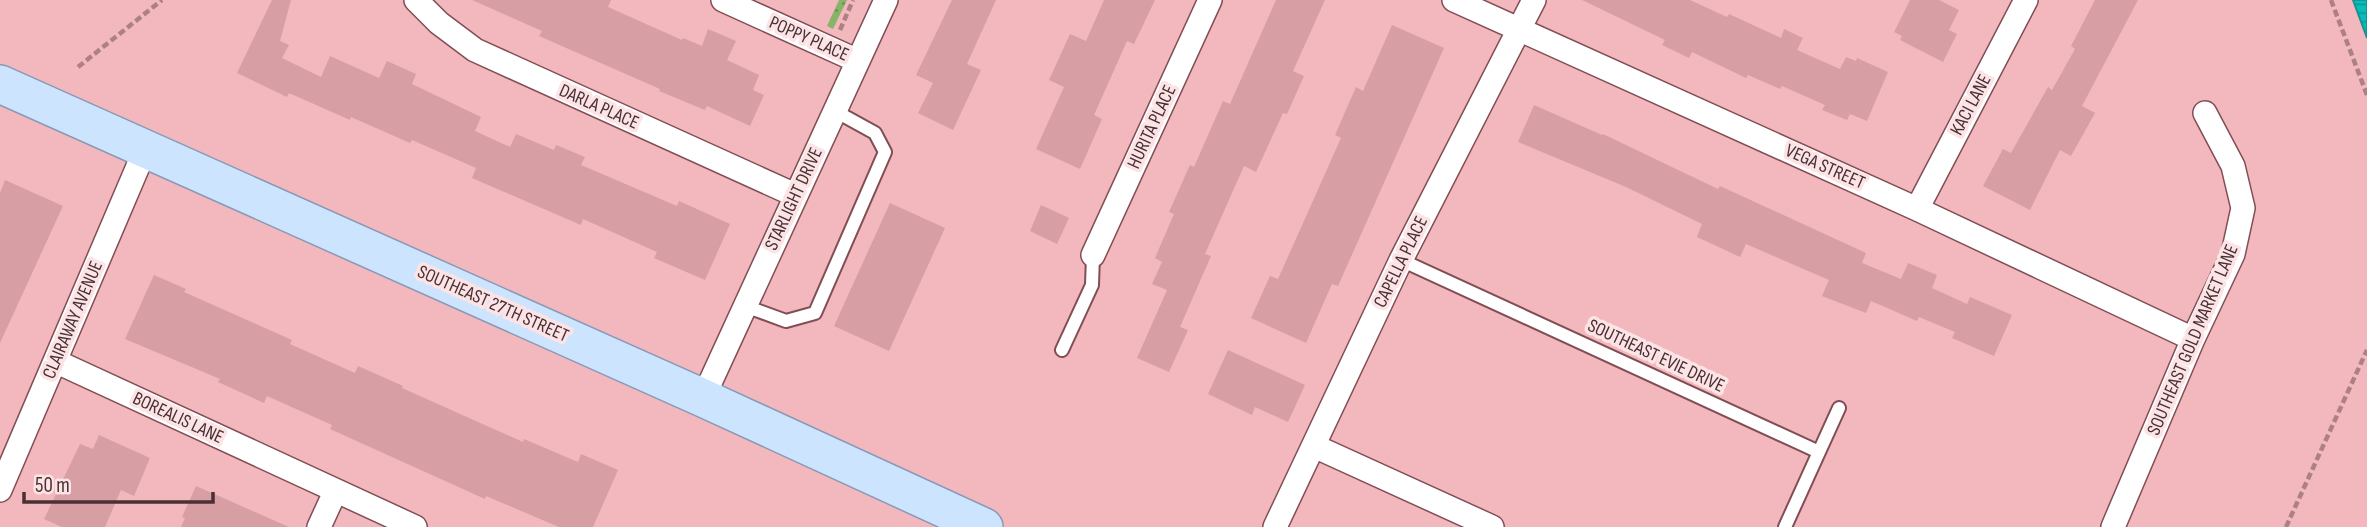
<svg xmlns="http://www.w3.org/2000/svg" width="2367" height="527" viewBox="0 0 2367 527" font-family="'Sofia Sans Condensed',sans-serif">
<style>
.park{fill:url(#park-dots)}
.water{fill:url(#water-rules);stroke:#1a9391;stroke-width:2}
.building{fill:#d79ea4}
.lines{fill:none;stroke-linecap:round;stroke-linejoin:round}
.lane-casing{stroke:#804e54;stroke-width:16}
.street-casing{stroke:#804e54;stroke-width:26}
.primary-casing{stroke:#8899b7;stroke-width:40}
.path{stroke:#ad8084;stroke-width:4.5;stroke-dasharray:7 3.5;stroke-linecap:butt}
.lane{stroke:#fff;stroke-width:12}
.street{stroke:#fff;stroke-width:23}
.primary{stroke:#cde4fe;stroke-width:37}
.labels{text-anchor:middle;dominant-baseline:central;stroke-width:7;stroke-linejoin:round;paint-order:stroke}
.street-label{font-size:19px;fill:#483033;stroke:#fce3e5}
</style>
<defs>
<pattern id="park-dots" width="8" height="8" patternUnits="userSpaceOnUse" patternTransform="scale(1.75)"><rect width="8" height="8" fill="#89b368"/><path d="M2 2h.1M6 6h.1" fill="none" stroke="#729256" stroke-width="1.8" stroke-linecap="round"/></pattern>
<pattern id="water-rules" width="6" height="5" patternUnits="userSpaceOnUse" patternTransform="scale(1.75)"><rect width="6" height="5" fill="#06bdb9"/><path d="M0 2.5h6" fill="none" stroke="#099a97"/></pattern>
</defs>
<rect width="100%" height="100%" fill="#f3b8bd"/>
<!-- park -->
<path class="park" d="M839,0h8l-14,29 -6,-3z"/>
<!-- water -->
<path class="water" d="M2353,0h14v38z"/>
<!-- building -->
<path class="building" d="M272,0h19l-11,41 9,4 -7,13 39,19 9,-21 49,22 8,-17 29,13 -4,10 69,33 -6,14 35,16 6,-13 38,16 2,-5 29,12 -4,8 96,41 2,-5 51,23 -25,56 -51,-22 3,-6 -74,-33 -2,6 -109,-47 4,-10 -64,-28 -2,3 -59,-26 -1,3 -61,-27 -2,4 -50,-24z
M472,0h139l-3,7 74,33 1,-2 19,8 6,-17 28,12 -9,19 32,15 -6,15 11,5 -14,31 -43,-20 -2,4 -46,-19 1,-2 -121,-53 3,-5z
M952,0h44l-29,64 14,6 -28,60 -35,-17 15,-30 -17,-8z
M1104,0h51l-21,44 -7,-3 -33,74 8,4 -22,50 -44,-20 28,-62 -15,-7 21,-46 16,7z
M1276,0h49l-32,71 11,5 -17,38 -4,-1 -27,59 -12,-6 -39,88 6,2 -31,71 8,3 -19,42 -32,-14 30,-68 -15,-6 10,-22 -7,-4 19,-44 -5,-2 21,-47 4,2 29,-66 7,3z
M1582,0h108l37,17 2,-3 52,24 3,-9 19,9 -6,12 43,19 6,-12 10,4 1,-3 31,14 -21,49 -17,-7 -3,6 -25,-10 3,-5 -43,-19 -2,3 -32,-14 -2,3 -54,-26 -3,6 -27,-13 3,-5z
M1910,0h29l20,10 -10,20 8,4 -14,28 -43,-22 2,-4 -8,-4z
M2095,0h43l-56,106 13,7 -24,43 -11,-6 -30,60 -47,-24 20,-37 8,4 37,-66 4,3 23,-41 -4,-3z
M1392,25l52,23 -106,238 -6,-2 -26,59 -55,-25 19,-42 8,3 63,-141 -6,-3 21,-48 7,4z
M1534,105l68,30 1,-1 115,55 2,-3 146,67 -4,10 39,16 7,-16 29,12 -5,13 35,16 3,-7 42,18 -18,41 -42,-18 3,-6 -36,-15 -2,4 -46,-20 -5,12 -44,-17 7,-16 -83,-36 -6,13 -43,-20 5,-13 -76,-37 -108,-45z
M5,180l58,26 -63,137v-150z
M890,203l55,25 -56,123 -55,-25z
M1041,205l28,13 -12,26 -27,-13z
M154,275l32,14 -2,3 108,48 -2,4 65,29 3,-7 45,20 -1,2 121,54 1,-3 54,23 3,-8 37,16 -25,57h-34l-73,-31 -1,3 -155,-70 2,-4 -65,-29 -3,7 -46,-21 2,-3 -95,-40z
M1228,350l77,35 -17,37 -33,-15 -3,8 -44,-21z
M99,435l51,23 -16,38 -13,-6 -16,37h-43l-18,-8 36,-75 13,5z
M196,486l93,41h-108l4,-9 -3,-1z"/>
<g class="lines">
<!-- lane casing -->
<g class="lane-casing">
<path id="lane" d="M1401,260l418,192 -34,75
M745,306l41,15 29,-8 70,-161 -10,-19 -40,-22
M1062,350l30,-65 1,-30
M1819,452l20,-44"/>
</g>
<!-- street casing -->
<g class="street-casing">
<path id="street" d="M416,0l23,23 36,27 320,145
M723,0l135,61
M1454,0l463,209 276,130
M1917,209l109,-209
M1093,255l117,-255
M55,361l360,166
M703,398l183,-398
M1314,446l178,81
M0,490l145,-340
M319,527l16,-35
M1275,527l126,-267 133,-260
M2113,527l80,-188 40,-85 10,-46 -10,-42 -28,-53"/>
</g>
<!-- primary casing -->
<g class="primary-casing">
<path id="primary" d="M0,84l703,314 281,129"/>
</g>
<!-- path -->
<path class="path" d="M2331,0l36,95
M840,30l13,-30
M78,67l84,-67
M2286,527l81,-177"/>
<!-- lane -->
<use href="#lane" class="lane"/>
<!-- street -->
<use href="#street" class="street"/>
<!-- primary -->
<use href="#primary" class="primary"/>
</g>
<g class="labels">
<!-- street labels -->
<g class="street-label">
<text transform="translate(809 39) rotate(24)">POPPY PLACE</text>
<text transform="translate(1971 105) rotate(-62)">KACI LANE</text>
<text transform="translate(599 107) rotate(24)">DARLA PLACE</text>
<text transform="translate(1152 127) rotate(-65)">HURITA PLACE</text>
<text transform="translate(1825 167) rotate(24)">VEGA STREET</text>
<text transform="translate(794 199) rotate(-65)">STARLIGHT DRIVE</text>
<text transform="translate(1401 262) rotate(-64)">CAPELLA PLACE</text>
<text transform="translate(493 304) rotate(24)">SOUTHEAST 27TH STREET</text>
<text transform="translate(73 320) rotate(-67)">CLAIRAWAY AVENUE</text>
<text transform="translate(2193 340) rotate(-67)">SOUTHEAST GOLD MARKET LANE</text>
<text transform="translate(1656 356) rotate(25)">SOUTHEAST EVIE DRIVE</text>
<text transform="translate(178 418) rotate(25)">BOREALIS LANE</text>
</g>
</g>
<!-- scale -->
<path d="M24 492v10h189v-10" fill="none" stroke="#483033" stroke-width="3.5"/>
<text x="35" y="492" font-size="21" fill="#483033" stroke="#fce3e5" stroke-width="5" paint-order="stroke">50 m</text>
</svg>
